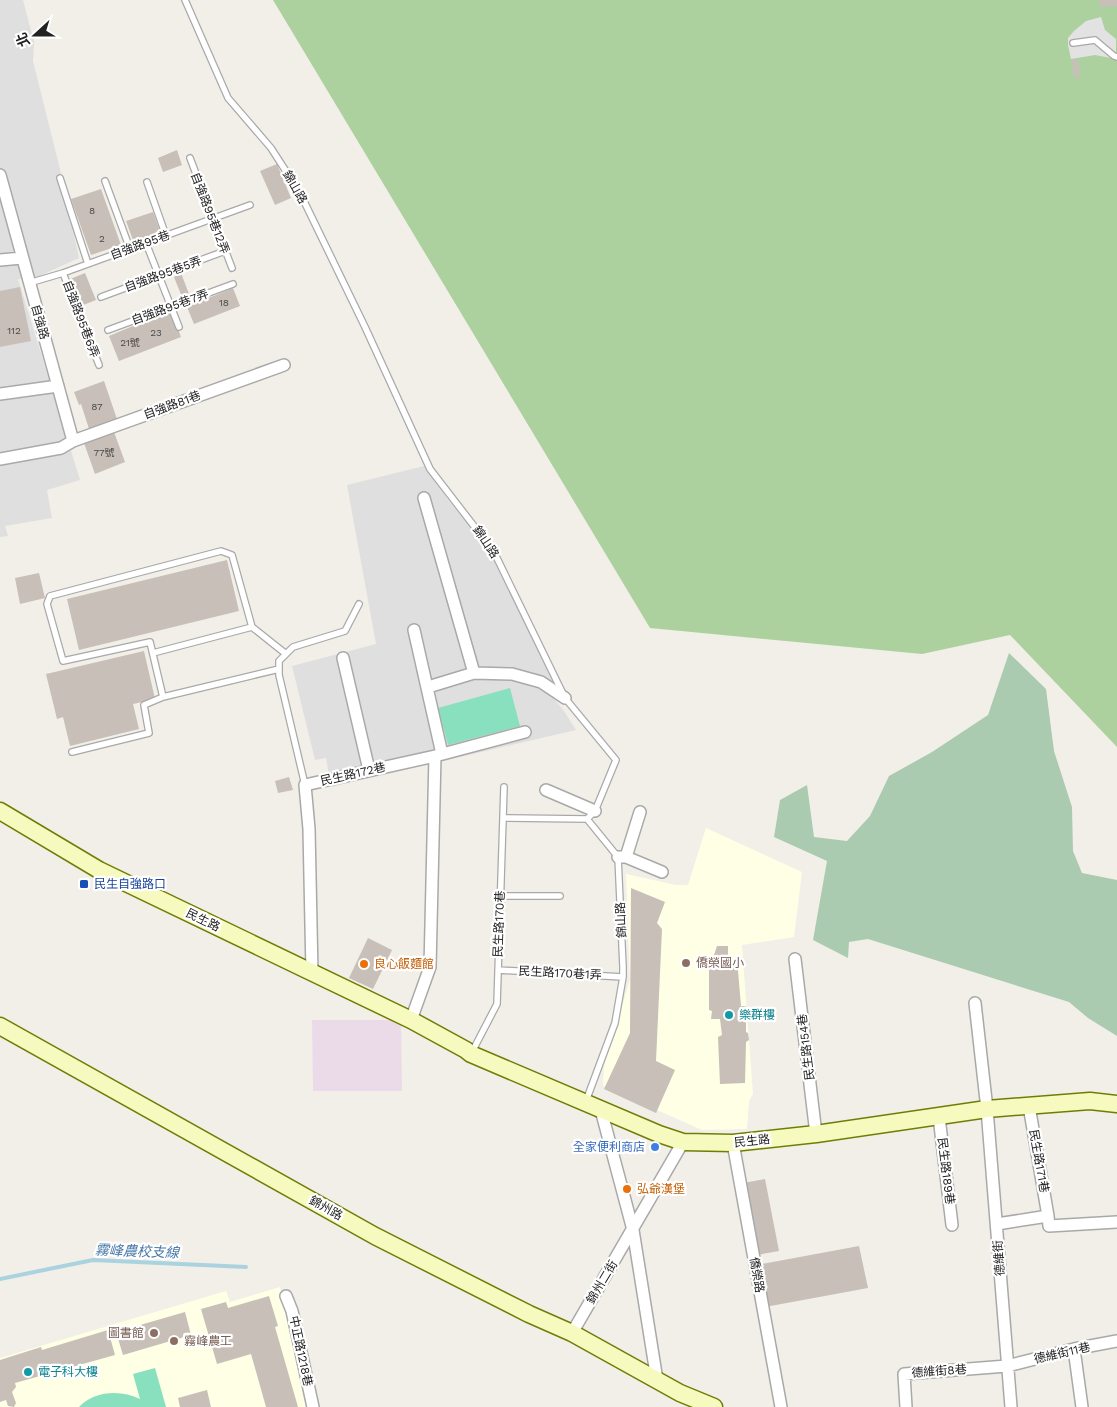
<svg xmlns="http://www.w3.org/2000/svg" width="1117" height="1407" viewBox="0 0 1117 1407" font-family="'Work Sans','Noto Sans TC',sans-serif">
<style>
.residential{fill:#e0dfdf}
.industrial{fill:#ebdbe8}
.education{fill:#ffffe5}
.forest{fill:#add19e}
.cemetery{fill:#aacbaf}
.pitch{fill:#88e0be}
.parking{fill:#e2e2e2}
.lines{fill:none;stroke-linecap:round;stroke-linejoin:round}
.stream{stroke:#aad3df;stroke-width:4}
.building{fill:#c7bfb8}
.lane-casing{stroke:#a9a9a9;stroke-width:8}
.street-casing{stroke:#a9a9a9;stroke-width:14}
.secondary-casing{stroke:#707d05;stroke-width:19}
.lane{stroke:#fff;stroke-width:5.5}
.street{stroke:#fff;stroke-width:11}
.secondary{stroke:#f7fabf;stroke-width:16}
.transit-dot{fill:#1a4fb4;stroke:#fff;stroke-width:2}
.education-dot{fill:#8d6e63;stroke:#fff;stroke-width:2}
.food-dot{fill:#e8710a;stroke:#fff;stroke-width:2}
.culture-dot{fill:#0f9aa8;stroke:#fff;stroke-width:2}
.shop-dot{fill:#3f7fe0;stroke:#fff;stroke-width:2}
.labels{text-anchor:middle;dominant-baseline:central;stroke-width:4.5;stroke-linejoin:round;paint-order:stroke}
.number-label{font-size:10px;fill:#4b4948}
.street-label{font-size:12px;fill:#222;stroke:#fff}
.transit-label{font-size:12px;fill:#164399;stroke:#fff;text-anchor:start}
.education-label{font-size:12px;fill:#785e54;stroke:#fff;text-anchor:start}
.food-label{font-size:12px;fill:#c56008;stroke:#fff;text-anchor:start}
.culture-label{font-size:12px;fill:#0d838f;stroke:#fff;text-anchor:start}
.shop-label{font-size:12px;fill:#366cbe;stroke:#fff;text-anchor:end}
.water-label{font-size:14px;font-style:italic;fill:#4a7aab;stroke:#fff}
</style>
<rect width="100%" height="100%" fill="#f2efe9"/>
<!-- residential -->
<path class="residential" d="M0,0h23l11,42 -1,19 27,108 19,89 -44,20 -17,1 62,201 -33,10 5,28 -47,8 3,10 -8,1z
M424,466l24,34 44,53 60,127 -2,14 14,17 12,19 -245,57 -5,-29 -11,2 -23,-94 84,-22 -29,-159z"/>
<!-- industrial -->
<path class="industrial" d="M312,1020h89l1,71h-89z"/>
<!-- education -->
<path class="education" d="M706,828l96,44 -8,65 -52,8 11,149 -4,7 -2,28 -45,1 -99,-44 1,-20 26,-86 -4,-106 50,11h12z
M280,1287l26,120h-306v-49l226,-67 4,11z"/>
<!-- forest -->
<path class="forest" d="M273,0h844v747l-107,-112 -88,19 -272,-26z"/>
<!-- cemetery -->
<path class="cemetery" d="M1009,653l37,36 8,62 18,56 1,44 9,22 35,7v156l-29,-18 -19,-16 -201,-63 -19,3 -1,16 -35,-18 14,-79 -53,-24 6,-37 27,-15 7,52 33,4 23,-25 19,-40 43,-24 56,-37z"/>
<!-- pitch -->
<path class="pitch" d="M510,688l10,38 -72,19 -10,-37z
M155,1368l11,39h-87c14,-16 42,-18 61,-8l-7,-25z"/>
<!-- parking -->
<path class="parking" d="M1101,17l4,13 11,9v20l-21,-4 -24,4 -3,-14v-7l6,-7 12,-10z"/>
<g class="lines">
<!-- stream -->
<path class="stream" d="M0,1279l93,-19 153,7"/>
</g>
<!-- building -->
<path class="building" d="M1099,0h18v6l-17,1z
M1078,59l2,18 -6,1 -2,-18z
M177,150l5,15 -19,7 -5,-14z
M277,164l14,34 -16,7 -15,-34z
M101,189l20,56 -30,10 -20,-56z
M153,212l8,22 -27,9 -8,-22z
M85,273l11,27 -18,7 -10,-27z
M181,273l8,21 -7,3 -8,-20z
M20,287l11,54 -31,6v-56z
M233,288l7,18 -46,18 -7,-17z
M171,310l10,27 -62,24 -10,-25z
M104,381l14,41 -28,10 -9,-28 -2,1 -5,-13z
M114,432l11,30 -30,12 -11,-31z
M227,560l12,51 -160,39 -12,-51z
M39,573l6,25 -25,6 -5,-26z
M144,651l11,48 -22,5 6,25 -69,17 -7,-29 -6,2 -11,-45z
M289,777l4,13 -15,3 -3,-12z
M631,888l34,14 -8,21 5,6 -6,132 19,9 -19,43 -52,-24 26,-56z
M368,938l24,12 -19,39 -24,-11z
M717,946h11v14l9,-1 4,47h5v26l2,1 1,7 -3,2 -1,41 -25,1 -2,-47 4,-2 -2,-16h-9l1,-8 -3,-1v-47l4,-5z
M765,1179l14,72 -22,4 -14,-72z
M859,1246l9,42 -103,19 -8,-42z
M269,1296l9,30 -3,1 23,80h-32l-15,-53 -34,10 -16,-55 25,-7 2,6z
M185,1312l6,23 -68,20 -7,-23z
M108,1330l7,25 -100,28 1,4 -4,5 4,11 -2,4 -6,-1 -2,-6 -6,2v-42l41,-13 1,3z
M207,1390l4,17h-31l-2,-9z"/>
<g class="lines">
<!-- lane casing -->
<g class="lane-casing">
<path id="lane" d="M185,0l43,98 43,50 29,45 65,134 65,142 64,83 71,146 51,62 -21,51 -8,8 31,38 5,110v10l-8,46 -29,78
M1073,43l22,-3 19,16 3,1
M190,158l42,110
M60,178l28,86
M105,181l25,68
M147,182l19,54
M146,243l33,84
M63,273l36,92
M29,283l34,-10 187,-68
M101,297l124,-46
M108,330l125,-46
M153,653l99,-26
M279,669l-116,28 -13,-55 -87,19 -16,-57 3,-8 171,-45 11,4 20,72 34,27
M72,752l77,-19 -5,-28 19,-8
M305,785l-26,-110v-14l14,-14 52,-16 14,-27
M503,818l84,1
M500,896h60
M498,970l125,7
M472,1052l25,-48 7,-217"/>
</g>
<!-- street casing -->
<g class="street-casing">
<path id="street" d="M0,175l73,266
M0,260l22,-2
M0,394l58,-8
M0,459l61,-11 12,-7 211,-76
M424,498l50,175
M414,630l28,124
M343,658l26,112
M428,687l46,-14 38,1 29,8 24,16
M546,790l49,21
M618,857h8l36,15
M626,857l14,-45
M795,959l21,175
M312,973l-3,-144 -4,-44 130,-29 90,-24
M975,1003l12,106 24,298
M411,1020l19,-53 5,-211
M1029,1106l19,110
M601,1110l32,120 24,150
M939,1117l13,108
M733,1143l48,264
M997,1224l51,-8 1,10 68,-4
M286,1296l6,15 21,96
M572,1333l111,-191
M1074,1349l8,58
M906,1407l-2,-33 103,-8 67,-17 43,-8"/>
</g>
<!-- secondary casing -->
<g class="secondary-casing">
<path id="secondary" d="M0,811l99,59 312,150 55,30 5,4 188,80 24,8 50,1 83,-9 171,-25 103,-8 27,3
M0,1026l375,210 154,78 43,19 108,60 34,14"/>
</g>
<!-- lane -->
<use href="#lane" class="lane"/>
<!-- street -->
<use href="#street" class="street"/>
<!-- secondary -->
<use href="#secondary" class="secondary"/>
</g>
<!-- markers -->
<rect class="transit-dot" x="79" y="879" width="10" height="10" rx="2.5"/>
<g class="education-dot">
<circle cx="686" cy="963" r="5"/>
<circle cx="154" cy="1333" r="5"/>
<circle cx="174" cy="1341" r="5"/>
</g>
<g class="food-dot">
<circle cx="364" cy="964" r="5"/>
<circle cx="627" cy="1189" r="5"/>
</g>
<g class="culture-dot">
<circle cx="729" cy="1015" r="5"/>
<circle cx="28" cy="1372" r="5"/>
</g>
<circle class="shop-dot" cx="655" cy="1147" r="5"/>
<g class="labels">
<!-- number labels -->
<g class="number-label">
<text x="92" y="210">8</text>
<text x="102" y="238">2</text>
<text x="224" y="302">18</text>
<text x="14" y="330">112</text>
<text x="156" y="332">23</text>
<text x="130" y="342">21號</text>
<text x="97" y="406">87</text>
<text x="104" y="452">77號</text>
</g>
<!-- street labels -->
<g class="street-label">
<text transform="translate(295 187) rotate(60)">錦山路</text>
<text transform="translate(210 213) rotate(69)">自強路95巷12弄</text>
<text transform="translate(140 245) rotate(-20)">自強路95巷</text>
<text transform="translate(163 274) rotate(-20)">自強路95巷5弄</text>
<text transform="translate(170 307) rotate(-20)">自強路95巷7弄</text>
<text transform="translate(81 319) rotate(69)">自強路95巷6弄</text>
<text transform="translate(40 322) rotate(74)">自強路</text>
<text transform="translate(172 405) rotate(-20)">自強路81巷</text>
<text transform="translate(486 542) rotate(56)">錦山路</text>
<text transform="translate(353 774) rotate(-13)">民生路172巷</text>
<text transform="translate(203 920) rotate(26)">民生路</text>
<text transform="translate(621 920) rotate(-93)">錦山路</text>
<text transform="translate(499 924) rotate(-88)">民生路170巷</text>
<text transform="translate(560 973) rotate(3)">民生路170巷1弄</text>
<text transform="translate(806 1047) rotate(-97)">民生路154巷</text>
<text transform="translate(752 1141) rotate(-6)">民生路</text>
<text transform="translate(1039 1161) rotate(80)">民生路171巷</text>
<text transform="translate(946 1171) rotate(83)">民生路189巷</text>
<text transform="translate(326 1208) rotate(29)">錦州路</text>
<text transform="translate(999 1258) rotate(-94)">德維街</text>
<text transform="translate(757 1275) rotate(80)">僑榮路</text>
<text transform="translate(602 1282) rotate(-59)">錦州二街</text>
<text transform="translate(301 1351) rotate(78)">中正路1218巷</text>
<text transform="translate(1062 1353) rotate(-13)">德維街11巷</text>
<text transform="translate(939 1371) rotate(-4)">德維街8巷</text>
</g>
<!-- transit labels -->
<g class="transit-label">
<text x="94" y="884">民生自強路口</text>
</g>
<!-- education labels -->
<g class="education-label">
<text x="696" y="963">僑榮國小</text>
<text x="144" y="1333" text-anchor="end">圖書館</text>
<text x="184" y="1341">霧峰農工</text>
</g>
<!-- food labels -->
<g class="food-label">
<text x="374" y="964">良心飯麵館</text>
<text x="637" y="1189">弘爺漢堡</text>
</g>
<!-- culture labels -->
<g class="culture-label">
<text x="739" y="1015">樂群樓</text>
<text x="38" y="1372">電子科大樓</text>
</g>
<!-- shop labels -->
<g class="shop-label">
<text x="645" y="1147">全家便利商店</text>
</g>
<!-- water labels -->
<g class="water-label">
<text transform="translate(137 1251) rotate(2)">霧峰農校支線</text>
</g>
</g>
<!-- north arrow -->
<g transform="translate(35 35) rotate(249)" stroke="#ffffff" stroke-width="4" paint-order="stroke">
<path d="M0-4L9 19L0 12L-9 19Z" fill="#222222"/>
<text y="-8" font-size="14" font-weight="bold" text-anchor="middle" fill="#222222">北</text>
</g>
</svg>
